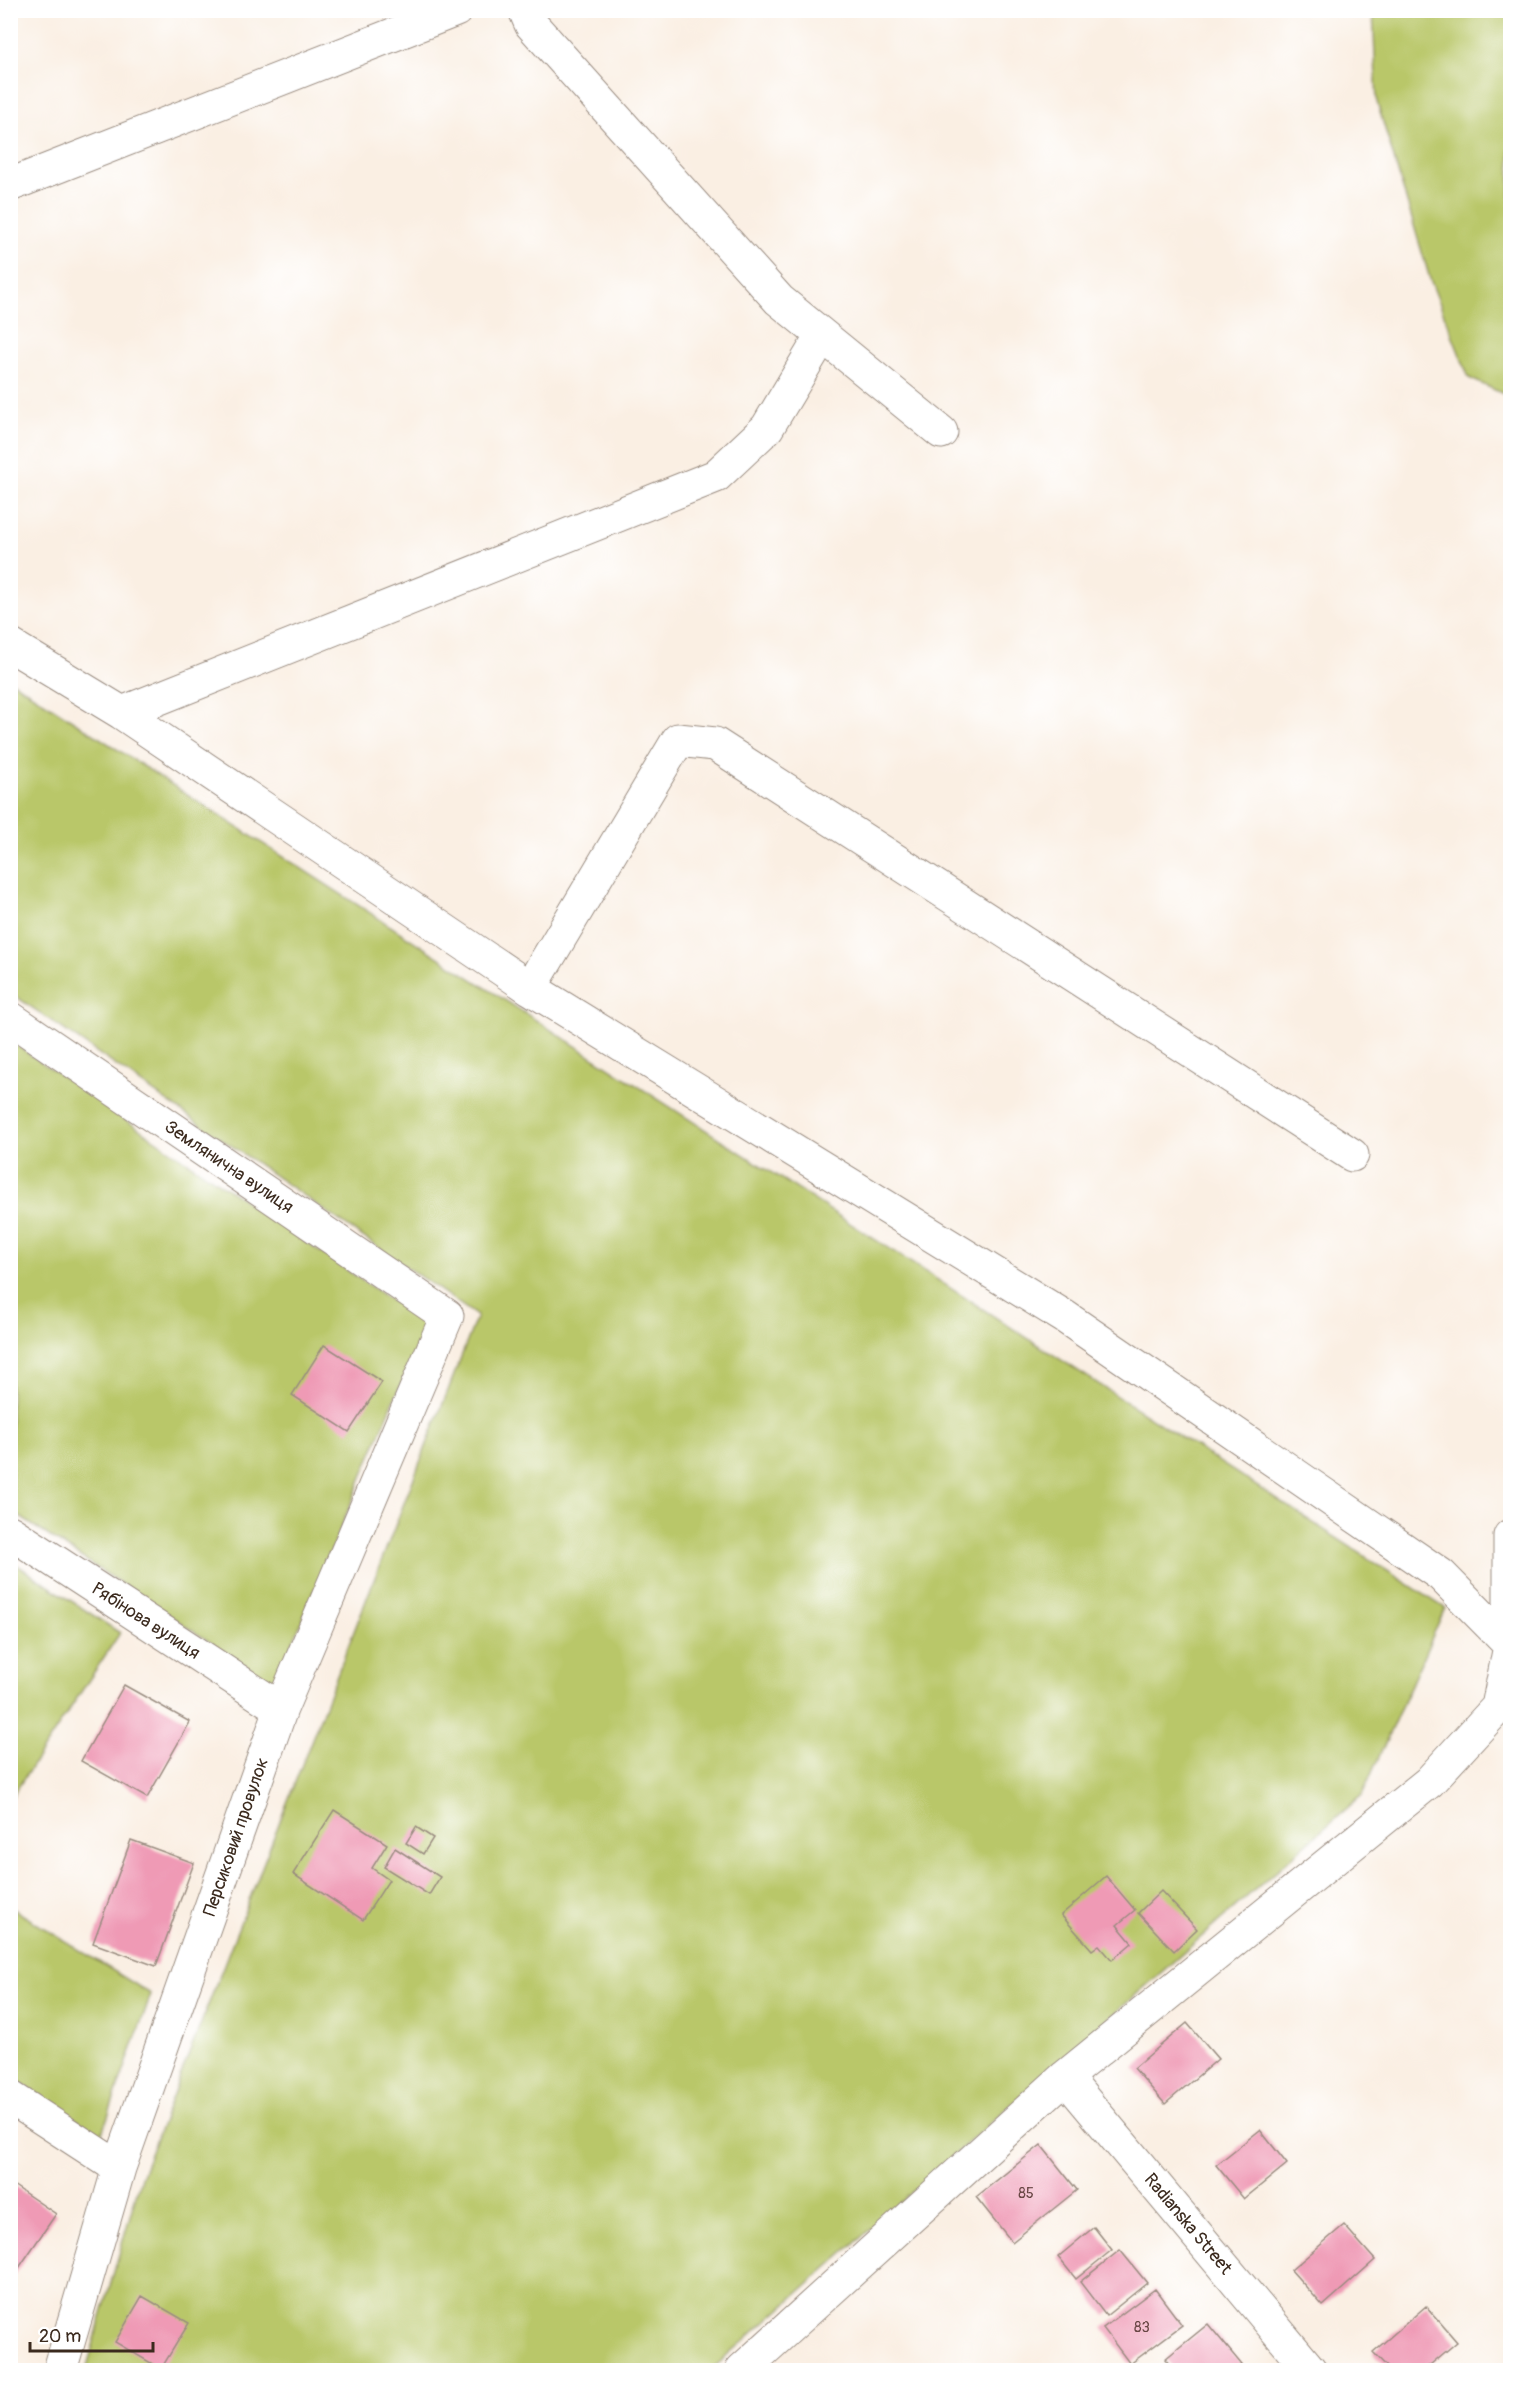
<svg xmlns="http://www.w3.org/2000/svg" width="1521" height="2381" viewBox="0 0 1521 2381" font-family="Pangolin,sans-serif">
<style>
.green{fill:#b9c769;stroke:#7a7844;stroke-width:1.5}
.building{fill:#ef9ab5}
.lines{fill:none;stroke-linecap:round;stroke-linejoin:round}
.minor-casing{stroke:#9a8c80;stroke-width:35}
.minor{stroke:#fff;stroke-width:33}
.labels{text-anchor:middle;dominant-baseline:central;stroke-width:5;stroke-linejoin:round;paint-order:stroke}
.number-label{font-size:15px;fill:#684644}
.street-label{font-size:18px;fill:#3b2a1e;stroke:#fff}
</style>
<rect width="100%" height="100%" fill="#fff"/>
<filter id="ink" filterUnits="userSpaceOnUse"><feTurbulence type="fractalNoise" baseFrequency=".0167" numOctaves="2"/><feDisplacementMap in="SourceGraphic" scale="12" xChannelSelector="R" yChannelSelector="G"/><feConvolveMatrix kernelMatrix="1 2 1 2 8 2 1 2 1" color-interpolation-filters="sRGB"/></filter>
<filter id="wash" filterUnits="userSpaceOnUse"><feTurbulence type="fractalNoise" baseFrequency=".008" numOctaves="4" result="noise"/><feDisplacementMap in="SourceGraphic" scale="24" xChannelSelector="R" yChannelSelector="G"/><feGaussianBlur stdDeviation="1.35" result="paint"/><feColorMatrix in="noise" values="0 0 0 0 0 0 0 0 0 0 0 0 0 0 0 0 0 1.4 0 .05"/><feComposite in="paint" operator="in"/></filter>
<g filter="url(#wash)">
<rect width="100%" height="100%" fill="#faefe3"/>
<!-- green -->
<path class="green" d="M1373,11h137v386l-41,-19 -39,-99 -53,-177z
M10,680l1435,928 -83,187 -651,575h-625l55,-193 336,-861 -466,-323z
M10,1041l416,283 -151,361 -264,-174z
M11,1561l109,72 -109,165z
M10,1907l141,87 -50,142 -90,-60z"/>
<g id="blocks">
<!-- building -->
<path class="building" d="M324,1345l58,37 -33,50 -57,-37z
M124,1685l66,37 -43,76 -66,-37z
M334,1810l53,34 -15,24 17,12 -26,40 -70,-46z
M416,1827l17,11 -10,16 -17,-11z
M131,1840l63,23 -38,103 -63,-23z
M395,1848l45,29 -11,18 -45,-28z
M1106,1876l29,34 -18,15 15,18 -20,17 -13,-15 -7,5 -31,-35z
M1161,1891l36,38 -23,22 -36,-38z
M1187,2023l31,36 -53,45 -31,-36z
M1260,2130l27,34 -43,35 -28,-34z
M1041,2145l36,45 -65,52 -36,-45z
M10,2183l46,31 -42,61 -4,-2z
M1344,2225l31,35 -52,46 -32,-36z
M1094,2227l18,23 -36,29 -18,-22z
M1120,2250l27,33 -41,33 -26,-34z
M1155,2289l27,36 -52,39 -27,-36z
M142,2296l47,27 -28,46 -46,-27z
M1426,2306l31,36 -33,28h-34l-17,-18z
M1208,2324l34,41 -7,5h-61l-9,-11z"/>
</g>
</g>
<g filter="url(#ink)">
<use href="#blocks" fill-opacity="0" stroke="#9a8c80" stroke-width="1.5"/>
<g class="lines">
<!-- minor casing -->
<g class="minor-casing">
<path id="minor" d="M525,10l6,14 248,276 162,132
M10,185l446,-175
M10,645l112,68 408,275 535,329 376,258 69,70
M122,713l594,-237 51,-48 55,-92
M530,988l148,-248 37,4 637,411
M10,1018l437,298 -166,393 -162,459 -59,202
M10,1532l271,177
M1510,1536v93
M1065,2077l245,293
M10,2097l109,71
M742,2370l323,-293 364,-295 69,-75 12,-61"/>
</g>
<!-- minor -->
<use href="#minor" class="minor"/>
</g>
</g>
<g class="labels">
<!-- number labels -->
<g class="number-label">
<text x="1026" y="2193">85</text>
<text x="1142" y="2327">83</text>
</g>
<!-- street labels -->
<g class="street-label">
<text transform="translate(229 1167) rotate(34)">Землянична вулиця</text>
<text transform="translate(146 1621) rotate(33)">Рябінова вулиця</text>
<text transform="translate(236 1837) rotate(-71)">Персиковий провулок</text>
<text transform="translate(1188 2224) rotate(50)">Radianska Street</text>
</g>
</g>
<!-- margin -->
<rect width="1521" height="2381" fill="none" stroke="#fff" stroke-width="36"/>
<!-- scale -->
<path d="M30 2342v9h123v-9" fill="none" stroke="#3b2a1e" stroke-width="3"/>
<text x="39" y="2342" font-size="18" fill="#3b2a1e" stroke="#ffffff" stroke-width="4.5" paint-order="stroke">20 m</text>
</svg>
